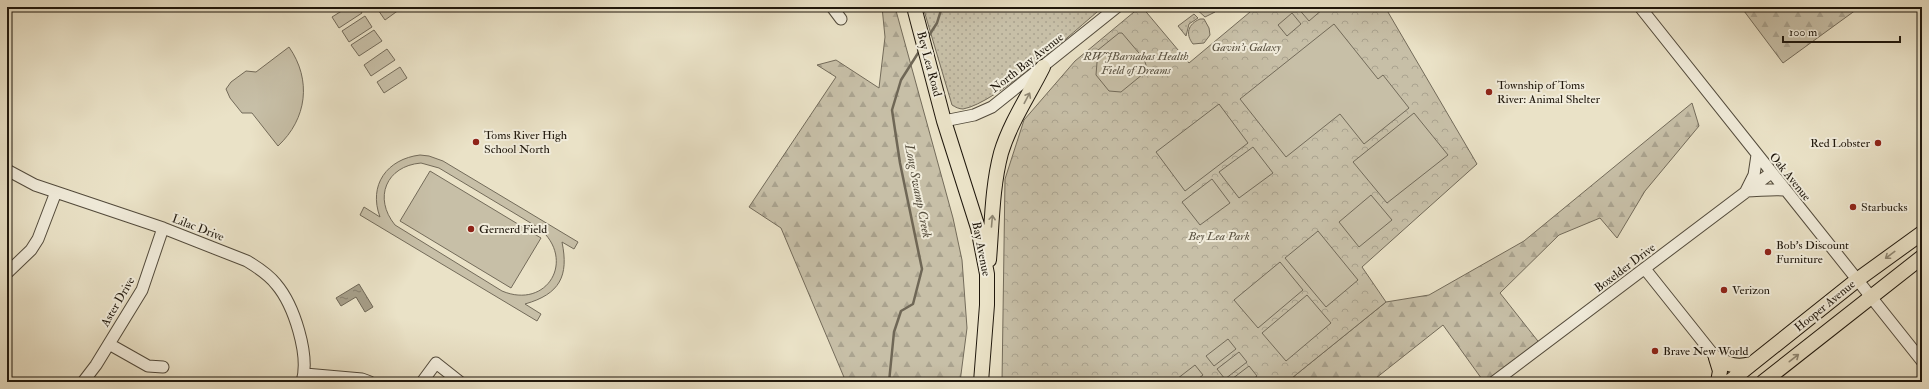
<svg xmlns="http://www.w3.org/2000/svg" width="1929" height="389" viewBox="0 0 1929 389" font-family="'IM FELL Double Pica',serif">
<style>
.grass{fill:url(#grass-dots);stroke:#736b5a}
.forest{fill:url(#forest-firs);stroke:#736b5a}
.park{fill:url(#park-crowns);stroke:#736b5a}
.pitch{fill:#c7bfa7;stroke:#736b5a;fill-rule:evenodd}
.water{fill:url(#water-ripples);stroke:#6f6756}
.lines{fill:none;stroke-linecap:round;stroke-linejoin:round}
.stream{stroke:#6f6756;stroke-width:2.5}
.minor-casing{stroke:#524a3b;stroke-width:13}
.major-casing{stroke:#1f170c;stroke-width:16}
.minor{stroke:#f1ecdb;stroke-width:11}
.major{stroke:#eae2c7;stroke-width:14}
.oneway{stroke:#8f8773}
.poi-dot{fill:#8f2418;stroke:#f1ecdb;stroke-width:1.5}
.labels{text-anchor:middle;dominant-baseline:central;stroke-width:4;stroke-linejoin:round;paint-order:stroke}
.park-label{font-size:12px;font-style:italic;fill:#5a5242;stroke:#f1ecdb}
.street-label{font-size:12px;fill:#1f170c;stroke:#f1ecdb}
.poi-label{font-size:12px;fill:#1f170c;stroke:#f1ecdb;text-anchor:start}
.water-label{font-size:13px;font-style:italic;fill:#554d3d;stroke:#f1ecdb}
</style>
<defs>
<pattern id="grass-dots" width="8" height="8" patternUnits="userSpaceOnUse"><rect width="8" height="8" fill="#c7bfa7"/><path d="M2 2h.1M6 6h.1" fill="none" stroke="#aaa38f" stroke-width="1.8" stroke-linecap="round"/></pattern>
<pattern id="forest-firs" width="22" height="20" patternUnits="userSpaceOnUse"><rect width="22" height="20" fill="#c7bfa7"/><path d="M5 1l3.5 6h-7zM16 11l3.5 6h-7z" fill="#aaa38f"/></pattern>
<pattern id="park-crowns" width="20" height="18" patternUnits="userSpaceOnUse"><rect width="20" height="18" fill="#c7bfa7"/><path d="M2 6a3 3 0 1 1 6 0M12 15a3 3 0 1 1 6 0" fill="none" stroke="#aaa38f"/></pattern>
<pattern id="water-ripples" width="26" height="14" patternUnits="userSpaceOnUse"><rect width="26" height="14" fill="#a59d87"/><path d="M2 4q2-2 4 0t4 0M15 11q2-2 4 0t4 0" fill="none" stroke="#867f6d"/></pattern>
</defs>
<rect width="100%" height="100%" fill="#eae2c7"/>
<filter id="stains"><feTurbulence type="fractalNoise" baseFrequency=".005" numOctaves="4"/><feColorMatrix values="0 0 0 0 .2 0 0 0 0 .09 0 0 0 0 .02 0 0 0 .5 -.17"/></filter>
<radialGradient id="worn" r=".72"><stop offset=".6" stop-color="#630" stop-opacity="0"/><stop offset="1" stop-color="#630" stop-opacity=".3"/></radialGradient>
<!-- grass -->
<path class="grass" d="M923,7h180c-29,24 -106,96 -140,102 -4,0 -8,-2 -11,-4z
M1194,14l4,4 -9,6 -3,12 -8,-10z"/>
<!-- forest -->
<path class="forest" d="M882,7h13l58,211 9,42 5,68 -7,54h-114l-65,-154 -32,-21 87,-130 -19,-12 19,-5 43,28 6,-51z
M1741,7h119l-77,56z
M1692,103l7,23 -54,65 -28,47 -17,-20 -41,17 -59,58 41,52 -51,37h-6l-41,-57 -72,57h-84l99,-80 43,-7 95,-54z"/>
<!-- park -->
<path class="park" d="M1140,7h2l47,56 67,-56h129l92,157 -115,103 24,35 -99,80h-285l3,-203 19,-59 51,-59z
M1194,7h14l7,5 -10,5z
M1200,19h4l5,9 1,7 -6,8 -11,1c-8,-10 -5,-20 7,-25z"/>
<!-- pitch -->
<path class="pitch" d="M348,7h11l3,6 -23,15 -7,-11z
M376,7h27l-18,13z
M1297,7h24l2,2 -14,12z
M1292,13l9,11 -14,12 -9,-11z
M365,16l7,11 -23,15 -7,-11z
M1334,24l44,55 5,-4 26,33 -45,36 -24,-30 -54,43 -46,-58z
M374,30l8,11 -23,15 -8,-11z
M1119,33h3l22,26 2,6 -3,9 -22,18 -12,-1 -13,-16 2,-25z
M289,47c23,33 18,72 -11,99l-26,-33h-10l-12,-15 -4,-9 5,-7 15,-11 10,1z
M387,49l8,11 -24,16 -7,-11z
M400,67l7,11 -23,15 -7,-11z
M1219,104l29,39 -63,48 -29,-39z
M1414,113l34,42 -61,48 -34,-41z
M1253,147l20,26 -34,25 -20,-26z
M420,155l9,1 14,5 135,81 -4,7 -12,-7c7,34 -2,52 -37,62l16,10 -4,7 -177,-106 4,-8 16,10c-12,-32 7,-58 40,-62zM421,163l18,5 100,60c38,32 8,82 -37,63l-107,-66c-22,-27 -9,-59 26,-62z
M430,171l111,67 -30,50 -111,-67z
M1212,179l18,24 -30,22 -18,-23z
M1371,195l21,25 -33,27 -20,-25z
M1318,231l40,49 -32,27 -41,-49z
M1280,262l23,28 -45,38 -24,-28z
M1307,295l24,28 -45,38 -24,-28z
M1228,339l8,10 -22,17 -8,-10z
M1239,352l8,10 -22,17 -8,-10z
M1195,365l8,10 -9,7h-21z
M1249,366l8,10 -8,6h-21z"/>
<!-- water -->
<path class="water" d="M359,284l14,23 -8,5 -9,-15 -15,9 -5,-8z"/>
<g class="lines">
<!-- stream -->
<path class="stream" d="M928,37l9,-14 5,-16
M889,382l5,-50 7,-21 12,-7 9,-35 -22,-106 -8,-53 9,-30 19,-30"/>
<!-- minor casing -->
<g class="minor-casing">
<path id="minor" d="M832,7l9,12
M1640,7l282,354
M944,121l30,-6 18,-8 125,-100
M1757,155l-3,20 -8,16c13,0 24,-2 38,-1
M7,170l28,15 128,43 84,33c10,6 22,14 29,23 18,21 34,71 26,98
M1645,269l71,89
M7,273l24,-23 7,-11 18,-47
M109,344l39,22 15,1
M305,374l57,5 8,3
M83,382l13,-17 46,-75 21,-62
M422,382l14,-19 24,19
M1494,382l277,-209"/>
</g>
<!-- major casing -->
<g class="major-casing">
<path id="major" d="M914,7l30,114 34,107 9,46v31l-6,77
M989,260c3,-36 3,-73 12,-107 9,-30 28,-58 42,-86
M1716,358c13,7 21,10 35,6
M1716,358l4,13 -2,11
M1729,382l128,-102 65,-47
M1763,382l159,-125"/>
</g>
<!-- minor -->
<use href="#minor" class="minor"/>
<!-- major -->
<use href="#major" class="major"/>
</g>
<!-- one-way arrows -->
<defs><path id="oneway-shaft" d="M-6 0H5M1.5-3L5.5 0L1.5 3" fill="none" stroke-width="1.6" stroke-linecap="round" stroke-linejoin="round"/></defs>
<g class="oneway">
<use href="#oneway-shaft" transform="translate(1027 98) rotate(-62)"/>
<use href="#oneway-shaft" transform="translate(992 221) rotate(-85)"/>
<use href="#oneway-shaft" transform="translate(1890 255) rotate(143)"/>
<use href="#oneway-shaft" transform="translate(1794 358) rotate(-38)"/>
</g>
<!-- markers -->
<g class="poi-dot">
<circle cx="1489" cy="92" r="4"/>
<circle cx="476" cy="142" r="4"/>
<circle cx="1878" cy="143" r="4"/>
<circle cx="1853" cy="207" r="4"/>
<circle cx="471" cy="229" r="4"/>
<circle cx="1768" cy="252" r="4"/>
<circle cx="1724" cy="290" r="4"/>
<circle cx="1655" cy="351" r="4"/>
</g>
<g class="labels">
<!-- park labels -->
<g class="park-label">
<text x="1246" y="47">Gavin's Galaxy</text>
<text x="1136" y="56">RWJBarnabas Health<tspan x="1136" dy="14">Field of Dreams</tspan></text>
<text x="1219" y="236">Bey Lea Park</text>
</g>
<!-- street labels -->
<g class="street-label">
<text transform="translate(1027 63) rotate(-38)">North Bay Avenue</text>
<text transform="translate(929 64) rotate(75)">Bey Lea Road</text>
<text transform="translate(1790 177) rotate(51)">Oak Avenue</text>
<text transform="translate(198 228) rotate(21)">Lilac Drive</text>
<text transform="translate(981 249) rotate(79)">Bay Avenue</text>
<text transform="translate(1625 268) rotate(-37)">Boxelder Drive</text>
<text transform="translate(118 302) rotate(-60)">Aster Drive</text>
<text transform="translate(1825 306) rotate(-39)">Hooper Avenue</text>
</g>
<!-- poi labels -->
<g class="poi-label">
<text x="1497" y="85">Township of Toms<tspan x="1497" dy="14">River: Animal Shelter</tspan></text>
<text x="484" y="135">Toms River High<tspan x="484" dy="14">School North</tspan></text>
<text x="1870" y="143" text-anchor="end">Red Lobster</text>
<text x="1861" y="207">Starbucks</text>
<text x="479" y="229">Gernerd Field</text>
<text x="1776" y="245">Bob's Discount<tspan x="1776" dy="14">Furniture</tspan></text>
<text x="1732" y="290">Verizon</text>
<text x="1663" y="351">Brave New World</text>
</g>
<!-- water labels -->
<g class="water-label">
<text transform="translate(918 191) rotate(79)">Long Swamp Creek</text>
</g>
</g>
<!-- margin -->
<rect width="1929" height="389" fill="none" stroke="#eae2c7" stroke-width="24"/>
<rect x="8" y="8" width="1913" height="373" fill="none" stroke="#1f170c" stroke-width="2"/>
<rect x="12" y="12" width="1905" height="365" fill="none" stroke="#1f170c"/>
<!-- scale -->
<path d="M1783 36v6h117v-6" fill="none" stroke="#1f170c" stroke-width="2"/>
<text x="1789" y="36" font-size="12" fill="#1f170c" stroke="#f1ecdb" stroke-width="3" paint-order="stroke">100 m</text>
<rect width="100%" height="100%" filter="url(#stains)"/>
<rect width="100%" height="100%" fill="url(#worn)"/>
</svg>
